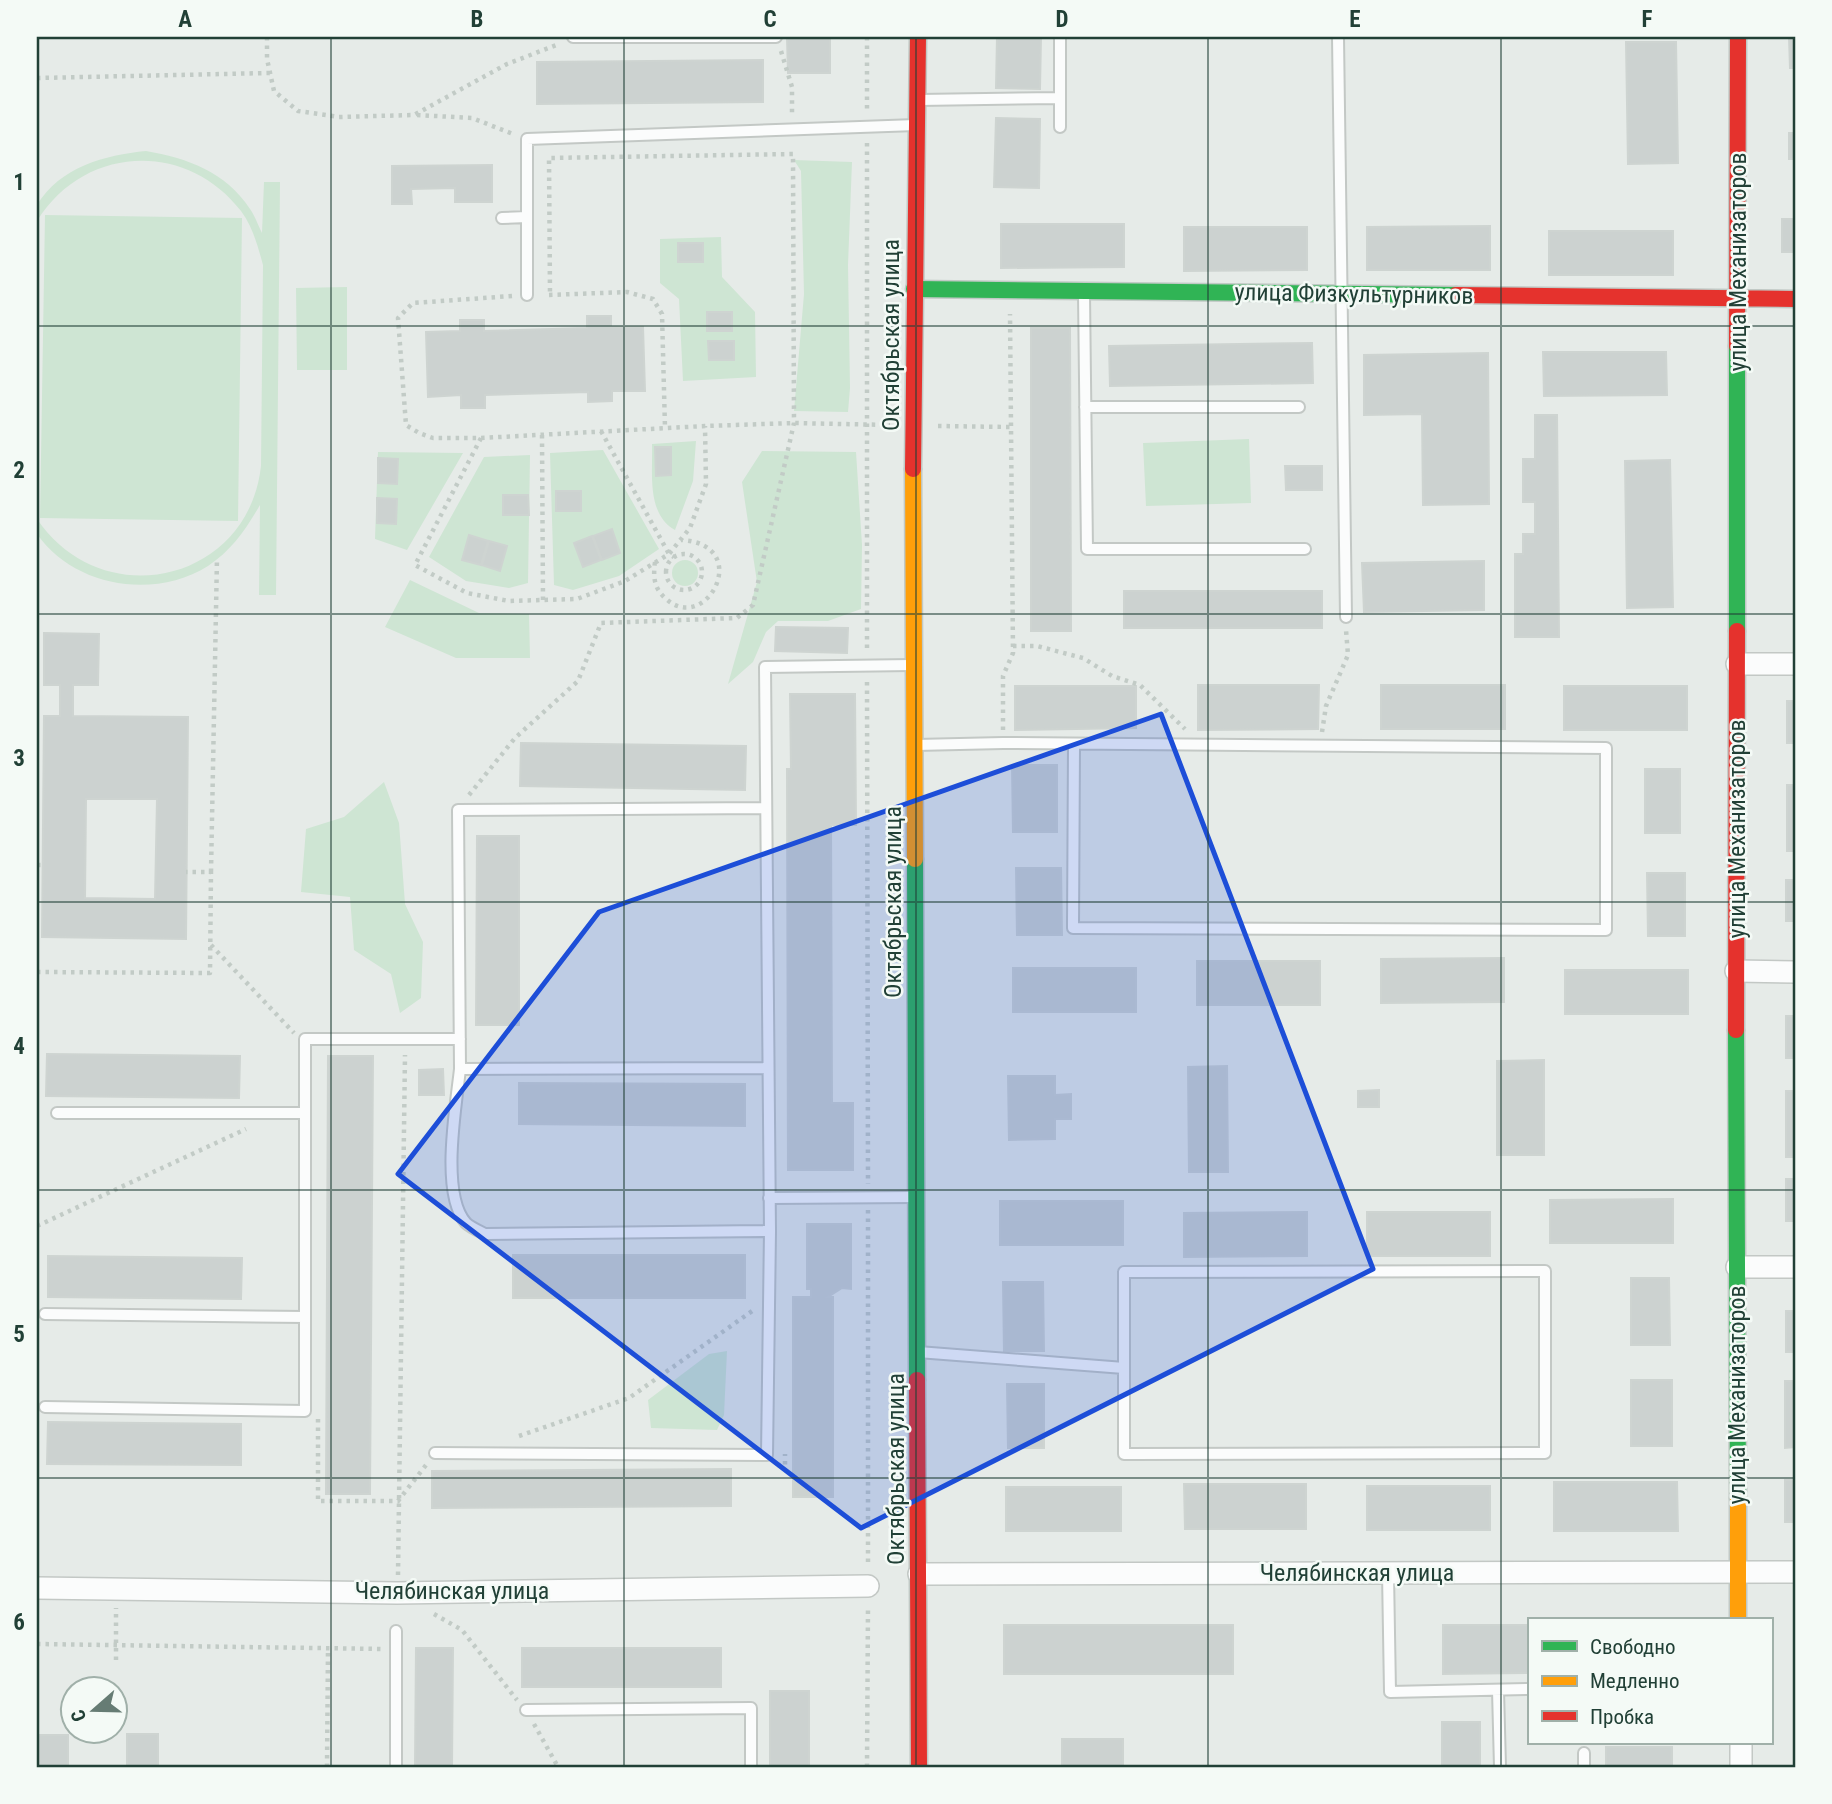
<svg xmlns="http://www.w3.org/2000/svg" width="1832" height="1804" viewBox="0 0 1832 1804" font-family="'Roboto Condensed',sans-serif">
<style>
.green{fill:#cee5d3}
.building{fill:#ccd2d0;stroke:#ced4d1;stroke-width:2;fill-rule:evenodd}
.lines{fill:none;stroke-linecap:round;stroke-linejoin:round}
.lane-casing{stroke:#c3c8c5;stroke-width:14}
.street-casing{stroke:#c3c8c5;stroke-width:24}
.fast-casing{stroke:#c1c9c5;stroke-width:19}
.slow-casing{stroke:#c1c9c5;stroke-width:19}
.jam-casing{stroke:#c1c9c5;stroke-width:19}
.path{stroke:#c2cbc6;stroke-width:4.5;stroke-dasharray:3.5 5;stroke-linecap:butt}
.lane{stroke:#fbfcfc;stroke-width:10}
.street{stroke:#fbfcfc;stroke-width:21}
.fast{stroke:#30b455;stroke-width:16}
.slow{stroke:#ff9f0a;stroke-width:16}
.jam{stroke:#e5322d;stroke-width:16}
.marked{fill:#1d4ed8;fill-opacity:0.2;stroke:#1d4ed8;stroke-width:5;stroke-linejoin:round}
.grid{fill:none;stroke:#214036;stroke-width:2;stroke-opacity:0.55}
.labels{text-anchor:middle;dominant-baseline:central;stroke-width:5;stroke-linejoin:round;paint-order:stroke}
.street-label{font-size:24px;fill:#214036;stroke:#f4faf6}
.neatline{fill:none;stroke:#214036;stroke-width:2.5}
.grid-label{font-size:23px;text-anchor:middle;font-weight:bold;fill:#214036}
</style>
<rect width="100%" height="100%" fill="#e6ebe8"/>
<!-- green -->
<path class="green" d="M146,151c41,7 80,21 104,58 5,7 8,16 12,24l2,-51h16l-4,413h-17l1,-90c-14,24 -28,45 -52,61 -54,34 -134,21 -171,-32v-15c65,96 211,64 224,-53l2,-201c-5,-18 -10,-38 -22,-54 -55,-71 -157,-66 -204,10v-16c23,-38 68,-50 109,-54z
M794,160l58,2 -4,103 2,123 -2,24 -54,-1 10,-117 -3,-123z
M45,215l197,3 -4,303 -198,-3z
M721,237l1,40 33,35 1,65 -73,4 -4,-82 -19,-16v-44z
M347,287v83h-50l-1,-82z
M1249,439l2,64 -105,3 -3,-63z
M696,441l-3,40 -18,49c-29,-16 -22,-58 -23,-86z
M603,450l56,99 -40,27 -46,14 -19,-5 -4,-132z
M762,451l94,1 6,93 -1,64 -33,12h-50l-12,11 -13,30 -25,22 29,-102 -15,-100z
M378,452l85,1 -56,97 -32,-11z
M530,455l-2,128 -19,5 -43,-7 -37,-24 55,-100z
M672 573a13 13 0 1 1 26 0a13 13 0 1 1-26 0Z
M410,580l69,33 50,1 1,44h-74l-71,-31z
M384,782l15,41 6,81 18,38 -2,56 -21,15 -9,-39 -37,-24 -4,-53 -49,-5 5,-63 38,-12z
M727,1351l-3,64 -7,15 -66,-2 -3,-28 61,-46z"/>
<!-- building -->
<path class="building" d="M787,37h43v36h-42z
M997,37h44l-1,52 -44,-1z
M1789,37h6v31h-5z
M1626,42h50l2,121 -50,1z
M763,60v42l-226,2v-42z
M996,118l44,1 -1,69 -45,-1z
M1789,133h6v26h-6z
M492,165v37h-37v-14l-44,1 1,15h-20v-38z
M1782,219h13v33h-13z
M1001,224h123v43l-123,1z
M1490,226v44h-123v-43z
M1184,227h123v43l-123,1z
M1549,231h124v44h-124z
M678,243h25v19h-25z
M707,312h25v19h-25z
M587,316h24v11h32l2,64h-33v10l-24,1v-10l-103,3v13h-24v-13l-33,2 -2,-65 34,-1v-11h24v11l103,-3z
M1031,328h39l1,303h-40z
M708,341h26v19h-25z
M1312,343l1,40 -203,3 -1,-40z
M1543,352h123l1,43 -123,1z
M1488,353l1,151 -66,1 -1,-91 -58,1v-60z
M1535,415h22l2,222h-44v-83h8v-20h12v-32h-12v-43h12z
M655,447h16v28l-15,1z
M378,458l20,1 -1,25 -19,-1z
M1670,460l3,147 -46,1 -2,-147z
M1285,466h37v24h-36z
M556,491h25v20h-25z
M503,495h25l1,20h-26z
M377,498l20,1 -1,25 -19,-1z
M612,529l8,24 -18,7 -9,-24z
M469,535l19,6 -7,24 -19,-5z
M592,536l9,24 -18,7 -9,-24z
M489,541l18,5 -7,25 -18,-6z
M1484,561v49l-120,2 -2,-49z
M1124,591h198v37h-198z
M776,627l72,1 -1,25 -72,-2z
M44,633l55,1 -1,51h-25v31l115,1 -2,222 -144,-2 2,-221h16v-31h-16zM86,799h71l-2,100 -70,-1z
M1198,685h121l-1,44 -120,1z
M1381,685h124v44h-124z
M1015,686h121v42l-121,2z
M1564,686h123v44h-123z
M790,694h65l1,131h-25l1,278h21v67h-65l-1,-401h4z
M1787,701h8v42h-8z
M521,743l225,3 -1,44 -225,-4z
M1012,765h45v67h-44z
M1645,769h35v64h-35z
M1787,785h8v66h-8z
M477,836h42v189h-43z
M1016,868h45l1,67h-45z
M1647,873h38v63h-37z
M1786,880h9v41h-9z
M1504,958v44l-123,1v-44z
M1197,961h123v44h-123z
M1013,968h123v44h-123z
M1565,970h123v44h-123z
M1786,1016h9v42h-9z
M47,1054l193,2 -1,42 -193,-2z
M328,1056h45l-3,438h-44z
M1544,1060v95h-47v-94z
M1227,1066l1,106h-39l-1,-105z
M443,1069l1,26h-25v-25z
M1008,1076h47v19l16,-1v25h-16v20l-46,1z
M519,1083l226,1v42l-226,-2z
M1379,1090v17h-21v-16z
M1786,1091h9v66h-9z
M1786,1179h9v42h-9z
M1673,1199v44h-123v-43z
M1000,1201h123v44h-123z
M1307,1212v44l-123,1v-44z
M1367,1212h123v44h-123z
M807,1224h44v65l-9,-1 -14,9h5v200h-40v-200h18v-8h-4z
M513,1255h232v43h-232z
M48,1256l194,2 -1,41 -193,-2z
M1631,1278h38l1,67h-39z
M1003,1282h40l1,69h-40z
M1786,1311h9v41h-9z
M1631,1380h41v66h-41z
M1785,1381h10v66l-10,1z
M1007,1384h37v64h-36z
M48,1422l193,2v41l-194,-1z
M731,1469v37l-299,2v-37z
M1785,1480h10v42h-10z
M1554,1482h123l1,49h-124z
M1184,1484h122v45h-121z
M1367,1486h123v44h-123z
M1006,1487h115v44h-115z
M1004,1625h229v49h-229z
M1443,1625h86v48l-86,1z
M416,1648h37l-1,119h-37z
M522,1648h199v39h-199z
M770,1691h39v76h-39z
M1442,1722h38v45h-38z
M127,1734h31v33h-31z
M37,1735h31v32h-30z
M1062,1739h61v28h-61z
M1606,1747h66v20h-66z"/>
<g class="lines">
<!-- lane casing -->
<g class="lane-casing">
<path id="lane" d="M573,37h203
M1060,37v90
M1338,37l8,580
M919,100l141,-2
M502,218l25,-1
M1084,294l3,255h218
M527,295v-156l389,-14
M1085,407h214
M916,745l87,-2 603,5v182l-533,-2 1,-182
M766,808l-308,2 2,259 308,-1
M460,1069c-4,37 -20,125 6,154 4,4 13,8 19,11l285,-3
M57,1113h248
M769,1198l145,-1
M1545,1271v182l-421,1v-182z
M45,1314l260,3
M918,1352l206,16
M45,1407l260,4v-372h155
M435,1453l332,2 3,-224 -5,-564 147,-2
M1388,1573l2,119 139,-3
M1498,1690l2,77
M526,1710l225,-2v59
M1584,1753v14
M396,1767v-136"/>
</g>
<!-- street casing -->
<g class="street-casing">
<path id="street" d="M1737,664h58
M1736,971l59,1
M1737,1267h58
M919,1574l876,-2
M37,1588l360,5 471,-7
M1741,1743v24"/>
</g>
<!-- fast casing -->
<g class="fast-casing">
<path id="fast" d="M914,289l542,6
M1737,631v-285
M915,859l2,521
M1736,1030l2,468"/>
</g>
<!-- slow casing -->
<g class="slow-casing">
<path id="slow" d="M913,469l2,390
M1738,1498v122"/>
</g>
<!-- jam casing -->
<g class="jam-casing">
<path id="jam" d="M1456,295l339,4
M1737,346l1,-309
M913,469l5,-432
M1736,1030l1,-399
M917,1380l2,387"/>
</g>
<!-- path -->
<path class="path" d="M267,37v22l7,32 24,20 41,6 75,-2 93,-51 52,-20
M867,37v76
M781,51l11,36v27
M37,78l233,-5
M417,115l55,3 41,16
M867,143v509
M549,295l78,-3 26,7 9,15 3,114
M512,296l-99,7 -15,15 8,107 13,8 14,5h48l224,-12 89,-3 96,2
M938,426l72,1
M601,431l68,123 5,3
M542,435l1,165
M481,438l-66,127 52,28 42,8 68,-2 48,-18 44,-27 21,-26 16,-44 -1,-58
M666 572a18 18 0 1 1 36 0a18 18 0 1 1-36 0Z
M655,562c-2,15 -1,26 10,36 41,39 90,-54 16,-58
M1013,646h24l46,12 29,18 28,9 45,44
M867,682l1,502
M1003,730v-54l10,-23 -3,-339
M1322,732l4,-26 22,-51 -2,-25
M469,795l46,-57 63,-57 23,-58 136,-5 16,-13 41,-182 -1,-269 -244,4 1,137
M37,865h6
M211,872l6,-314
M211,945l83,88
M37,972l173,1 1,-101h-25
M868,1210v355
M37,1226l209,-97
M318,1419v82h80l28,-36
M519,1436l110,-38 126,-89
M777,1465h8v-11
M398,1575l7,-520
M434,1614l28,16 55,70
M37,1644l345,5
M116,1660v-52
M534,1724l24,43
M327,1767l1,-119
M867,1767l1,-161"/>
<!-- lane -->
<use href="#lane" class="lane"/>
<!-- street -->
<use href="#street" class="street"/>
<!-- fast -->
<use href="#fast" class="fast"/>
<!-- slow -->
<use href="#slow" class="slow"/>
<!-- jam -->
<use href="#jam" class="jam"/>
</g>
<!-- marked area -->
<path class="marked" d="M1161,714l212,555 -512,259 -463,-354 201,-262z"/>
<!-- grid -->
<path class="grid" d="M331,37v1730M624,37v1730M916,37v1730M1208,37v1730M1501,37v1730M37,326h1758M37,614h1758M37,902h1758M37,1190h1758M37,1478h1758"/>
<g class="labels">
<!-- street labels -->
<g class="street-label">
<text transform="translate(1738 262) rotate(-90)">улица Механизаторов</text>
<text transform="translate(1354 294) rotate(1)">улица Физкультурников</text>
<text transform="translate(891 335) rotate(-90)">Октябрьская улица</text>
<text transform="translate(1737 829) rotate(-90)">улица Механизаторов</text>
<text transform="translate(893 902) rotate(-90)">Октябрьская улица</text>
<text transform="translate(1737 1395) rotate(-90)">улица Механизаторов</text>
<text transform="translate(896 1469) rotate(-90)">Октябрьская улица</text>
<text x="1357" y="1573">Челябинская улица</text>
<text x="452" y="1591">Челябинская улица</text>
</g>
</g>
<!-- border -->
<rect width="1832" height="1804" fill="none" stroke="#f4faf6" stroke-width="77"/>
<!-- legend -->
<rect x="1528" y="1618" width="245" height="126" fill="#f4faf6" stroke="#a0b0a9" stroke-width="2"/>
<rect x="1542" y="1641" width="35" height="10" fill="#30b455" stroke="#a0b0a9" stroke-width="2"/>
<text x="1590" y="1654" font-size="21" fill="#214036">Свободно</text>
<rect x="1542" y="1676" width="35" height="10" fill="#ff9f0a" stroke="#a0b0a9" stroke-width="2"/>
<text x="1590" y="1688" font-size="21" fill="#214036">Медленно</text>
<rect x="1542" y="1711" width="35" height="10" fill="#e5322d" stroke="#a0b0a9" stroke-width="2"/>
<text x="1590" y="1724" font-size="21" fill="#214036">Пробка</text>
<!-- north arrow -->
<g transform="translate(94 1710) rotate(250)"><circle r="33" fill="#f4faf6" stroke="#a0b0a9" stroke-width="2"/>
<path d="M0-5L12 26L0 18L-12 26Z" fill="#667c74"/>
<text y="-10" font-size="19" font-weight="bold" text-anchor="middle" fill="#214036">С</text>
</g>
<rect x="38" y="38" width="1756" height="1728" class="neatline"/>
<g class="grid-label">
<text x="185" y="27">A</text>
<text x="477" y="27">B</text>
<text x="770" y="27">C</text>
<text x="1062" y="27">D</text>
<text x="1355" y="27">E</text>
<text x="1647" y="27">F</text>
<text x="19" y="190">1</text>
<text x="19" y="478">2</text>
<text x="19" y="766">3</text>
<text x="19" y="1054">4</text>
<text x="19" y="1342">5</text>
<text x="19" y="1630">6</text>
</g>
</svg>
